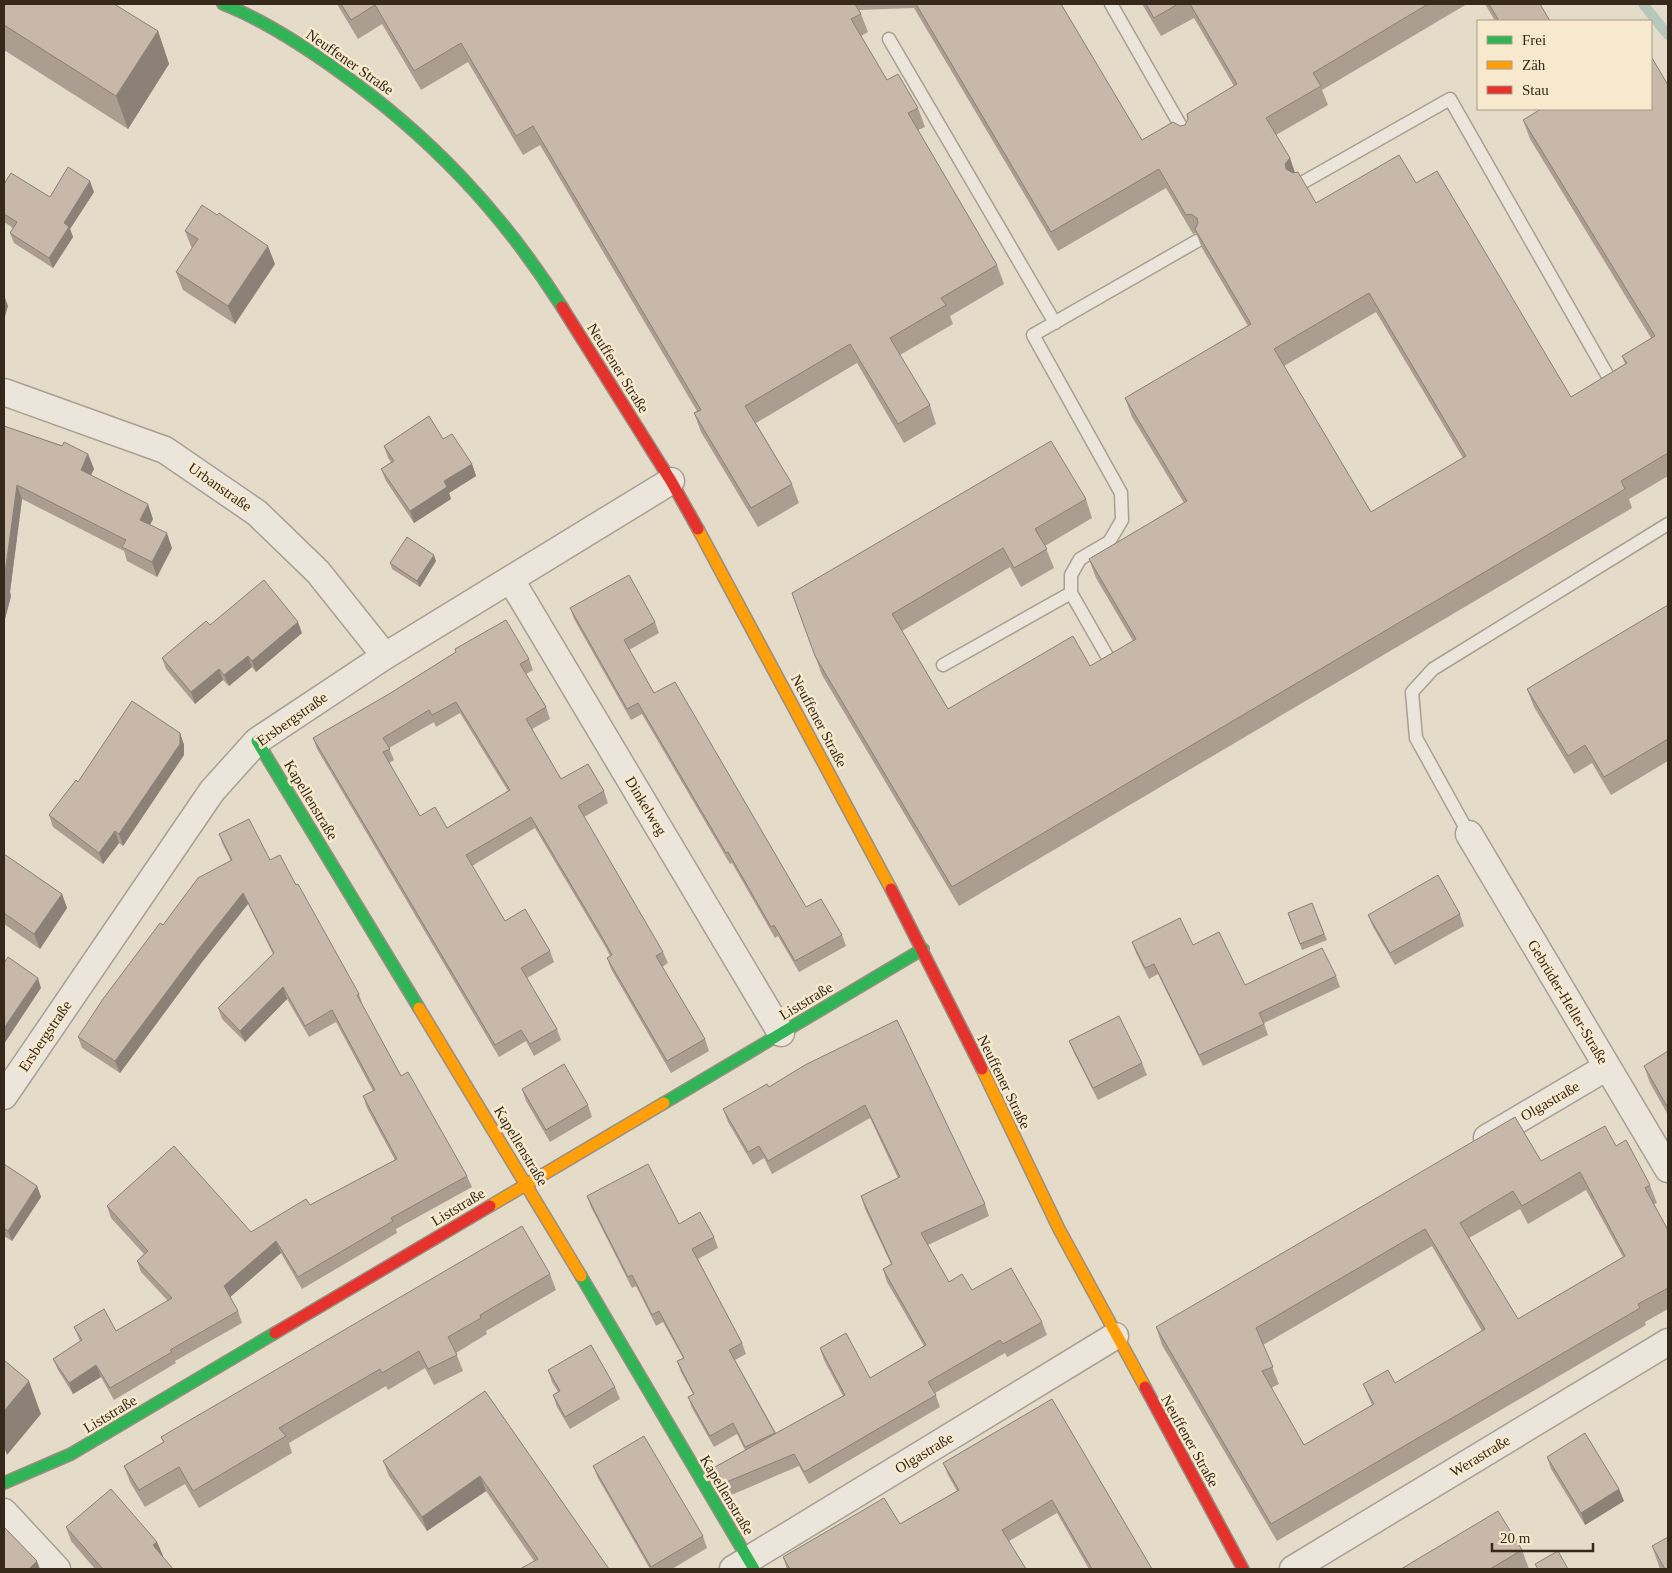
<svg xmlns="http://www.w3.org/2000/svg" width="1672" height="1573" viewBox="0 0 1672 1573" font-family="'Times New Roman',serif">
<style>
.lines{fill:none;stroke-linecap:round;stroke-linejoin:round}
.stream{stroke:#b5c8bb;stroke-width:10}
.lane-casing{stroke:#a8a092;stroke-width:15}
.street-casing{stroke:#a8a092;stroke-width:29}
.fast-casing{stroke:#988f82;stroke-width:14}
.slow-casing{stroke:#988f82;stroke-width:14}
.jam-casing{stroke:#988f82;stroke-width:14}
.lane{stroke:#ebe5db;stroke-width:12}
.street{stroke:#ebe5db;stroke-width:26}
.fast{stroke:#30b455;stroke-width:11}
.slow{stroke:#ff9f0a;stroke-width:11}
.jam{stroke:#e5322d;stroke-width:11}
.wall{fill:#ab9e91;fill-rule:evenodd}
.shaded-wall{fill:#8b8176}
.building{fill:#c7b8a9;stroke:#8b8176;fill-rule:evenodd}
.labels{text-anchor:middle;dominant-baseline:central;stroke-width:5;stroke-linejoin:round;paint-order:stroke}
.street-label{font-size:15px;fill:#36281b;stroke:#f6e9cd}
</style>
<rect width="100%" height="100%" fill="#e4dbc8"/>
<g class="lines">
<!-- stream -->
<path class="stream" d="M1643,4l25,31"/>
<!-- lane casing -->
<g class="lane-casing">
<path id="lane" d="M1111,4l76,133
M889,39l166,284
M1300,184l150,-85 159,279
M1111,663l-40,-70v-18l9,-16 29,-17 13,-22 -1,-27 -88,-158 164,-94
M943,665l128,-72
M1469,834l-53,-96 -4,-46 21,-23 235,-145"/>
</g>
<!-- street casing -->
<g class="street-casing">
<path id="street" d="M4,392l161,58 92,63 61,59 67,84
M511,580l270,453
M1469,834l199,335
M4,1096l208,-305 45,-50 128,-85 286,-175
M1487,1138l120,-71
M4,1512l53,57
M733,1569l382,-233
M1293,1569l375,-227"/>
</g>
<!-- fast casing -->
<g class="fast-casing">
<path id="fast" d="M223,4c41,16 79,41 114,66 93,66 164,141 225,237
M257,741l162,267
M664,1103l259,-154
M581,1276l173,293
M4,1483l67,-29 204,-121"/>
</g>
<!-- slow casing -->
<g class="slow-casing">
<path id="slow" d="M698,529l193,360
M419,1008l162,268
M982,1069l77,160 86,158
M490,1206l174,-103"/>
</g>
<!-- jam casing -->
<g class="jam-casing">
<path id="jam" d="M562,307l109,174 27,48
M891,889l91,180
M275,1333l215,-127
M1145,1387l98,182"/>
</g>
<!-- lane -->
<use href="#lane" class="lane"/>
<!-- street -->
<use href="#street" class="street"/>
<!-- fast -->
<use href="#fast" class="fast"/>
<!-- slow -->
<use href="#slow" class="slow"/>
<!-- jam -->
<use href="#jam" class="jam"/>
</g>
<!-- wall -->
<path class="wall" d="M4,4l154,27 11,33 -41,65 -124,-79z
M337,4h724l81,136 43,-15 49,-39 -40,-68 -33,18 -19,-32h325l-145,86 6,15 -52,30 14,23 5,14 21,31 100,-20 155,214 54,-33 -3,-8 29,-18 -121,-199 -7,-19 145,-35v391l-39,23 3,9 -673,398 -137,-231 -30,-82 294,-94 6,19 -47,28 9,22 -33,19 -11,-20 -108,64 46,78 142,-43 43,-25 -37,-63 -7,-19 95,-56 -52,-86 -7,-19 123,-72 -46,-78 -6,-15 -3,1 -27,-46 -108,63 -144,-243 -55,2 2,4 7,18 -7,4 26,44 31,28 7,19 -7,3 79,135 7,19 -54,32 3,8 -53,31 30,50 6,19 -32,19 -47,-80 -101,60 36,61 7,19 -41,24 -57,-95 -7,-19 3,-2 -157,-266 -17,10 -55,-93 -47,28 -39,-66 -24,15zM1376,312l87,146 -92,54 -87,-146z
M1485,4h55l10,17h-55z
M4,184l46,13 44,-5 -24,37 3,8 -20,31 -39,-25 -4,-10 3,-5 -9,-6z
M185,231l90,33 -40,60 -52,-34 -7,-18 16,-23z
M4,426l84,28 6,15 -3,6 62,44 -3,6 22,23 -15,29 -30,-16 -3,-10 -102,-52 -12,93 1,4 -7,27z
M443,439l29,25 4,12 -27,17 2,6 -37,24 -28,-42 -5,-12 10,-7 -3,-4 -4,-12z
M436,561l-16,26 -28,-18 -2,-6z
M1668,605v156l-57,34 -19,-32 -18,11 -40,-67 -7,-18z
M570,608l85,14 4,11 -30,17 25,43 152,214 36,28 4,11 -47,26 -21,-36 -3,2 -43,-75 -2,1 -88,-150 -11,6 -57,-101z
M210,625l92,8 -46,39 -4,-5 -23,19 -6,-6 -28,24 -29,-35 -4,-11z
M455,649l74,10 4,11 -7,4 20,33 4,12 -18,10 29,50 43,12 4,12 -24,14 79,135 5,11 -6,4 43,72 4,12 -38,22 -60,-104 -4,-11 3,-2 -4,-8 -71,-120 -63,38 33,55 45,30 4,11 -27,16 30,51 4,11 -27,16 -8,-15 -27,16 -182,-308 -4,-11 76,-44 67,-42zM460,713l48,78 -61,37 -27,-12 -31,-53 5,-3 -5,-12 45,-26 2,5z
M180,733l4,12v10l-61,91 -4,-3 -16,21 -50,-37 -4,-12 29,-33z
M219,834l51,26 26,25 63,109 4,12 38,70 66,100 5,11 -76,42 1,4 -95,56 -21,-36 -51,44 8,14 4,12 -67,38 1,2 -62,37 -13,-23 -28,17 -15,-24 -5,-11 27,-18 -6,-14 42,4 52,-30 -27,-29 -4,-11 7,-7 -33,-36 -4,-12 144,26 59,-27 85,-45 -28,-52 -4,-12 10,-5 -37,-69 -27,15 -22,-38 -42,43 -23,-23 -4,-11 55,-54 -25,-50 -46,58 -82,111 -38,-25 -4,-11 85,-112 68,-64 -8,-16z
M4,854l58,40 5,14 -27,41 -36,-25z
M1312,903l15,37 -25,10 -14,-37z
M1460,914l4,12 -69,39 -22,-38 -5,-12z
M1132,942l61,3 52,40 91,-9 4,11 -76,36 4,12 -65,31 -45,-92 -9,5 -13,-26z
M897,1020l88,184 4,12 -61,29 21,37 23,8 70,32 5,13 -40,22 -2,-4 -70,40 5,14 -131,77 -10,-18 -70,30 -9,-16 -5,-13 30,-17 -8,-16 -23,13 -22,-39 -4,-11 5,-3 -12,-22 -4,-11 6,-3 -20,-36 -7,4 -20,-40 -4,2 -41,-81 -4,-11 92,28 35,13 4,11 -20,11 44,84 4,11 -11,6 41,73 67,-37 -19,-36 -4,-12 50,30 54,-32 -37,-64 -4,-13 8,-5 -26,-55 -4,-13 37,-18 -28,-60 -98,56 -8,-16 -11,7 -25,-43 -5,-13 46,-22z
M1069,1041l73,22 5,12 -49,25 -24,-47z
M1668,1051v64l-18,-32 -6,-17z
M522,1089l66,16 4,12 -42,25 -24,-41z
M1616,1146l34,39 7,18 -3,1 14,26v79l-23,13 1,3 -369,216 -115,-196 -6,-18zM1586,1190l37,67 -105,62 -49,-81 51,-29 8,15zM1432,1246l50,85 -87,52 -32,1 9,21 -68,40 -33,-57 8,-4 -16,-39z
M4,1164l33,22 4,11 -29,44 -8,-5z
M550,1274l6,16 -70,41 1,3 -31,19 7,18 -29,14 -9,-17 -37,22 -2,-4 -97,57 3,10 -93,55 -14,-24 -40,23 -15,-25 -6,-16 39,-24 -2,-5z
M548,1370l67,17 5,12 -50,30 -13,-22 -4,-12 5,-3 -6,-10z
M485,1391l124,178 -75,-8 -48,-70 -59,40 -38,-55 -6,-15z
M1052,1399l100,170h-63l-32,-56 -48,28 17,28h-239l-4,-12 117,-33 57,-33 -9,-16 -5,-12z
M1547,1457l72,32 5,12 -39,24 -34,-56z
M593,1466l110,70 4,12 -35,21h-22l-52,-91z
M66,1527l91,15 6,14h-1l11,13h-78l-24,-28z
M1652,1546l16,23h-8z
M1522,1550l7,19h-128z"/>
<!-- shaded-wall -->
<path class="shaded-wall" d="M158,31l11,33 -41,65 -12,-33z
M1290,158l6,19 -3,11 -8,-24z
M90,181l4,11 -24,37 3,8 -20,31 -4,-10 15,-35z
M268,246l7,18 -40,60 -7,-18z
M4,295l4,11 -4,14z
M88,454l6,15 -8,15 -5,-14z
M472,464l4,12 -27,17 2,6 -37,24 -4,-12 34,-30z
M17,485l5,14 -12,93 1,4 -7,27v-42z
M148,504l5,15 -8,15 -5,-14z
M167,533l5,15 -15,29 -5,-15z
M434,555l2,6 -16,26 -3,-6z
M298,622l4,11 -46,39 -4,-11z
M248,656l4,11 -23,19 -5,-11z
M219,669l4,11 -28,24 -4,-12z
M180,733l4,12v10l-61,91 -4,-12z
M115,831l4,12 -16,21 -4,-11z
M243,893l5,11 -46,58 -82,111 -5,-12 83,-111z
M62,894l5,14 -27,41 -6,-15z
M38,978l3,10 -37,56v-16z
M283,987l4,12 -42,43 -5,-11z
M37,1186l4,11 -29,44 -4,-10z
M276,1241l5,12 -52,45 -5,-12z
M96,1365l5,12 -28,17 -4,-11z
M29,1381l12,33 -34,41 -3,-8v-36z
M480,1476l6,15 -59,40 -5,-14z
M1619,1489l5,12 -39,24 -4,-12z
M157,1542l6,14 -5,4 -5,-15z
M37,1561l3,8h-11z"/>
<!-- building -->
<path class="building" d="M4,4h110l44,27 -42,65 -112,-71z
M341,4h514l6,10 -10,5 36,61 11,-6 20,34 -10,5 89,152 -56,33 5,7 -56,33 40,67 -32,19 -48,-80 -105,62 47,78 -41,24 -57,-95 7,-3 -168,-284 -17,10 -55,-93 -47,28 -39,-66 -24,15z
M916,4h145l81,136 31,-18 7,4 5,-1 3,-6 -1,-5 50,-30 -47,-80h238l-115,69 8,13 -55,32 24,40 -5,6 1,5 7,4 5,-1 18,31 83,-48 17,28 21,-12 134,226 56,-34 -5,-7 33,-20 -132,-216 18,-11h110v-50l1,-1 16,27v368l-47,28 4,8 -673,398 -137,-231 -23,-63 259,-152 35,58 -51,30 12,20 -33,19 -11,-20 -111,66 56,95 125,-73 17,30 46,-27 -47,-80 98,-58 -62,-103 126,-74 -56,-95 3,-6 -1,-5 -6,-4 -5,1 -27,-46 -108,63zM1369,293l97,163 -95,56 -97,-163z
M1146,4h32l-24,14z
M1489,4h51l10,17h-51z
M68,167l22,14 -26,42 5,4 -20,31 -39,-25 7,-11 -13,-8v-30l7,-11 39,24z
M202,205l15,10 2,-2 49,33 -40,60 -52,-34 22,-33 -13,-8z
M429,416l14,23 9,-5 20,30 -28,17 3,6 -37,24 -29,-42 13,-8 -10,-15z
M4,426l58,20 2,-4 24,12 -7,16 67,34 -8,16 27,13 -15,29 -30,-15 4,-7 -109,-55 -13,96z
M407,537l27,18 -17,26 -27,-18z
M629,575l26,47 -31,18 30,53 21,-11 131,225 15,-8 21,36 -47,26 -21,-36 -3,2 -43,-75 -2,1 -88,-150 -11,6 -57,-101z
M264,580l34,42 -46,39 -4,-5 -24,19 -5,-6 -28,23 -29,-34 44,-37 4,4z
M1668,605v134l-64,38 -19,-32 -17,11 -41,-67z
M506,620l23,39 -9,5 26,43 -20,12 35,60 27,-15 16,27 -26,15 85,146 -7,4 49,83 -38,22 -60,-103 5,-3 -10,-18 -71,-120 -65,38 39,66 20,-12 25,42 -29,17 36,61 -27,15 -9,-14 -26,15 -182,-307 76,-44 67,-42 -1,-3zM456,702l54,88 -63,38 -12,-21 -15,9 -37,-64 7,-3 -7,-11 46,-28 3,5z
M132,701l48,32v11l-61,90 -4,-3 -16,22 -50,-38 27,-35 2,2z
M249,819l21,41 10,-5 16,30 2,-1 61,110 -2,1 44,81 7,-4 59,104 -76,42 2,3 -95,56 -22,-36 -52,45 14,25 -68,39 2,2 -62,36 -14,-23 -27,18 -16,-24 29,-19 -8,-13 30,-18 12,22 56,-33 -35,-37 11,-10 -41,-45 67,-60 77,86 55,-33 4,6 87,-46 -34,-63 12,-6 -43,-80 -27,16 -22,-39 -43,44 -22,-23 56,-55 -31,-60 -45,57 -83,111 -37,-24 25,-38 57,-76 3,2 35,-47 34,-18 -13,-26z
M4,854l58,40 -28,40 -30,-21z
M1438,875l22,39 -70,39 -22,-38z
M1312,903l12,31 -24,10 -12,-31z
M1180,918l13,27 26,-13 26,53 77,-37 14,28 -77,37 5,11 -65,31 -45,-91 -9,4 -13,-26z
M8,957l30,21 -34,50v-65z
M1119,1016l23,47 -49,25 -24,-47z
M897,1020l88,184 -64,29 28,49 13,-8 10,16 39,-22 31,54 -39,22 -3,-4 -72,42 8,13 -132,77 -10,-18 -70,29 -9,-16 130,-72 -25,-47 26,-15 24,45 56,-33 -43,-76 9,-5 -31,-68 39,-19 -35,-72 -97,56 -9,-15 -11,6 -25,-43 44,-25 2,3 36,-22z
M1668,1051v57l-24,-42z
M564,1064l24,41 -42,25 -24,-41z
M1515,1117l26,44 64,-35 11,20 10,-6 24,45 -5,3 23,42v58l-30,16 2,4 -369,216 -115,-197zM1580,1172l45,84 -107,63 -58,-96 53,-32 9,15zM1425,1229l60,100 -90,54 -7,-13 -25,14 11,20 -70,41 -42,-74 11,-4 -17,-39z
M4,1164l33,22 -29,45 -4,-3z
M648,1164l31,60 21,-12 14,25 -22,12 50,94 -13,7 46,83 -30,14 -12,-24 -23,13 -22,-39 6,-3 -17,-33 7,-3 -25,-47 -7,4 -20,-40 -4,2 -41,-81z
M522,1226l28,48 -70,41 1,3 -33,19 9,18 -29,14 -9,-18 -37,22 -2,-4 -101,59 7,8 -93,55 -14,-24 -40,23 -15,-24 40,-24 -3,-5z
M591,1345l24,42 -50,30 -12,-22 7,-4 -12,-21z
M4,1360l25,21 -25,30z
M485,1391l124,178h-89l18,-10 -58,-83 -58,41 -39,-56z
M1052,1399l100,170h-60l-40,-69 -50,30 24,39h-236l-7,-12 101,-59 16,26 59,-34 -16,-27z
M1585,1433l34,56 -38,24 -34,-56z
M644,1436l59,100 -52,31 -58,-101z
M111,1489l46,53 -4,3 20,24h-70l-37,-42z
M1498,1511l24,39 -32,19h-89z
M4,1527l33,34 -8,8h-25z
M1668,1537v32h-3l-13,-23z
M1558,1551l10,18h-30l-3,-5z"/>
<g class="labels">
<!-- street labels -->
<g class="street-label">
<text transform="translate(350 62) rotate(35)">Neuffener Straße</text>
<text transform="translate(618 368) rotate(58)">Neuffener Straße</text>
<text transform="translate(220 487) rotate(35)">Urbanstraße</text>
<text transform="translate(292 719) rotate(-35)">Ersbergstraße</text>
<text transform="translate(819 721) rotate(62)">Neuffener Straße</text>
<text transform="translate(311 800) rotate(59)">Kapellenstraße</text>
<text transform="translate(646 806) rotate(59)">Dinkelweg</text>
<text transform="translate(806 1001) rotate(-31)">Liststraße</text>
<text transform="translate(1568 1002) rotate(59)">Gebrüder-Heller-Straße</text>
<text transform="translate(45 1036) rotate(-56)">Ersbergstraße</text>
<text transform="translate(1004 1082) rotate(64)">Neuffener Straße</text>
<text transform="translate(1550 1101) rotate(-30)">Olgastraße</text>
<text transform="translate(521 1146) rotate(59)">Kapellenstraße</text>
<text transform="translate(458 1207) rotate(-31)">Liststraße</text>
<text transform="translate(110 1414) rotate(-31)">Liststraße</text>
<text transform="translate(1190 1441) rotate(61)">Neuffener Straße</text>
<text transform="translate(924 1453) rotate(-31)">Olgastraße</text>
<text transform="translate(1480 1456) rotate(-31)">Werastraße</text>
<text transform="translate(727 1495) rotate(59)">Kapellenstraße</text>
</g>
</g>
<!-- border -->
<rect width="1672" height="1573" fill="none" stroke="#36281b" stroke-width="10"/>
<!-- legend -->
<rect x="1477" y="20" width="175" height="90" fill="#f6e9cd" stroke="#a99c86"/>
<rect x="1487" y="36" width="25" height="8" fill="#30b455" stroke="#a99c86"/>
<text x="1522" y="45" font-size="15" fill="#36281b">Frei</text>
<rect x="1487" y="61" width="25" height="8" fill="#ff9f0a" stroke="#a99c86"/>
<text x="1522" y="70" font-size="15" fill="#36281b">Zäh</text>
<rect x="1487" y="86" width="25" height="8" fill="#e5322d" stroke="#a99c86"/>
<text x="1522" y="95" font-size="15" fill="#36281b">Stau</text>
<!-- scale -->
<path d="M1492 1543v8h101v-8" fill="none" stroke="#36281b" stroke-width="2.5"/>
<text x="1500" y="1543" font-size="15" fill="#36281b" stroke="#f6e9cd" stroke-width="4" paint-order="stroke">20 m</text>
</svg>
